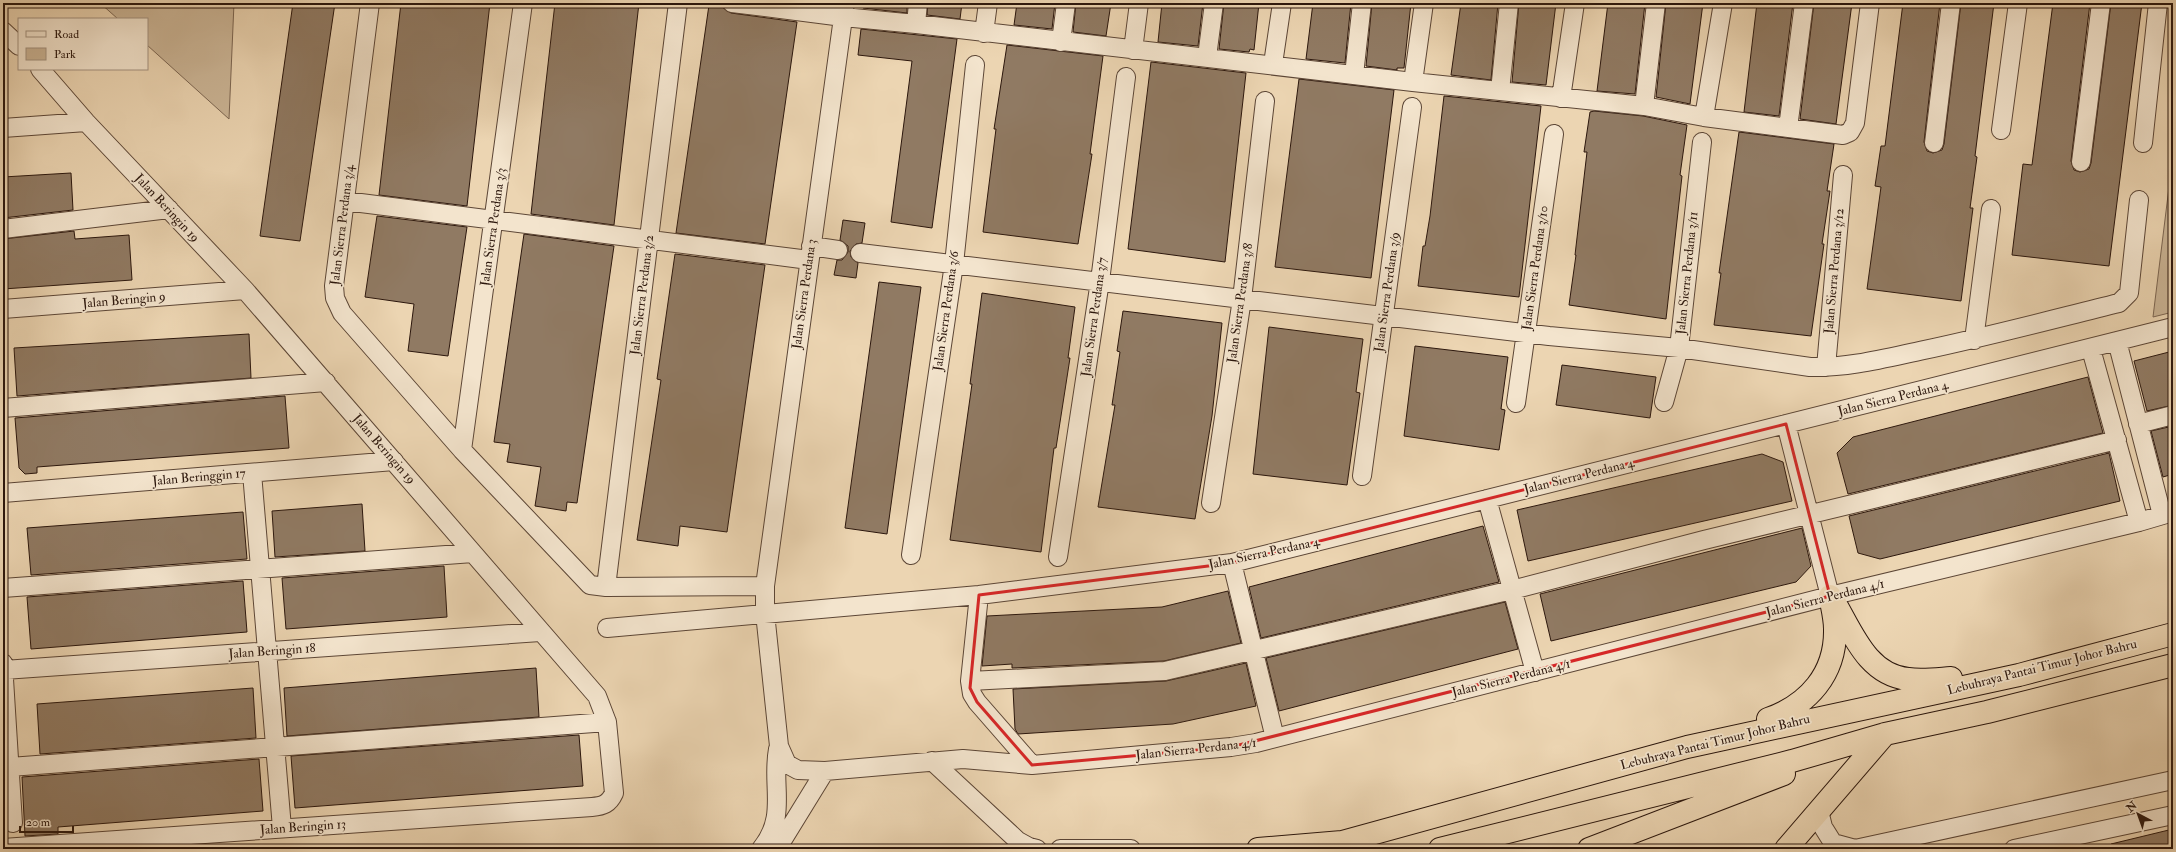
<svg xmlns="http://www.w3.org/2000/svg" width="2176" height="852" viewBox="0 0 2176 852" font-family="'IM FELL Double Pica',serif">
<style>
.green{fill:#cbb596;stroke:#7c6652}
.building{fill:#907a63;stroke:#2c170d}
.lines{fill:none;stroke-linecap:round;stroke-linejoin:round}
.minor-casing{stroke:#5c4636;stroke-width:20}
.highway-casing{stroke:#2c170d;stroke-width:24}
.minor{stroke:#f3e4cd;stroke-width:18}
.highway{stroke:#ecd5b2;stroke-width:22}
.marked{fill:none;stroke:#d62828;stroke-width:3;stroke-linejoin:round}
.labels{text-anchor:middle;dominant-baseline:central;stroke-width:3.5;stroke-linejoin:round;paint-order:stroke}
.street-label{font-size:13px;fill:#2c170d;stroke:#f3e4cd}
</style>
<rect width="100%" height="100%" fill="#ecd5b2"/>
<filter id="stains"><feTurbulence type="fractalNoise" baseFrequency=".005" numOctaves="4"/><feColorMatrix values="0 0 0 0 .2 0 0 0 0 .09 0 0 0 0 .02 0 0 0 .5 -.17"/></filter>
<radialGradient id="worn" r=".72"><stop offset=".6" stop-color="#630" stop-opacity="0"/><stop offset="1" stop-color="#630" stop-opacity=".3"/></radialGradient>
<!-- green -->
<path class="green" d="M100,3h134l-5,116 -82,-74v-26h-29z
M2170,179h3v133l-20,5z"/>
<!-- building -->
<path class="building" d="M293,3h42l-35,238 -40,-5z
M401,3h89l-23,203 -88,-11z
M555,3h84l-25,222 -83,-11z
M864,3h43v10l-44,-5z
M928,3h34l-2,16 -33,-4z
M1017,3h38l-3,26 -38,-4z
M1076,3h35l-5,33 -33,-4z
M1162,3h41l-5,43 -40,-4z
M1224,3h35l-5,47 -4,-1 -1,3 -30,-3z
M1313,3h38l-6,60 -39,-4z
M1372,3h39l-7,65h-7v2l-31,-4z
M1461,3h37l-7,77 -40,-5z
M1519,3h37l-10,82 -34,-3z
M1608,3h37l-10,91 -38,-3z
M1666,3h37l-13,101 -34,-7z
M1757,3h36l-14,113 -35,-4z
M1814,3h38l-16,121 -36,-5z
M1903,3h37l-16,139 3,9 6,2 9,-3 2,-6 17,-141h33l-19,153 2,1 -7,51h3l-12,93 -94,-12 14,-102 -6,-1 6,-40h4z
M2053,3h37l-19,158 3,9 6,2 9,-3 2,-6 20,-160h31l-33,263 -97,-11 11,-91 9,1z
M709,5l13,2 9,6 66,9 -32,222 -89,-11z
M861,29l96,10 -25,189 -41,-6 21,-161 -54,-6z
M1007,45l96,11 -13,98h2l-14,90 -95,-12 13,-103h-2z
M1151,62l95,11 -21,189 -97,-13z
M1299,79l95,11 -23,188 -96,-11z
M1444,96l97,10 -22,191 -101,-11 5,-40h2l5,-30z
M1594,111l49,5 44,9 -7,50 2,1 -16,143 -97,-14 7,-50h-1l12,-103h-3l6,-40z
M1739,132l95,12 -7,47h3l-8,53h2l-13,92 -97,-11 7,-52h-2z
M71,173l2,37 -70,8v-41z
M377,216l90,11 -19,129 -40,-5 6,-47 -49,-7z
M843,220l22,3 -3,20 -6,1 -6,7 1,6 7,6 -2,15 -22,-3 3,-15h5l6,-8v-6l-8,-6z
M74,231l1,8 54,-4 3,45 -129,9v-50z
M524,234l90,12 -37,257 -10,-1 -1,9 -31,-5 6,-39 -34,-5 3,-18 -16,-2z
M675,254l90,11 -38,267 -47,-6 -2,20 -41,-6 24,-160 -4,-1z
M879,282l42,5 -34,247 -42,-6z
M982,293l93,14 -7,51h2l-14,90h-2l-13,104 -91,-12 22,-156h-2z
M1123,311l99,12 -10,93 -17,103 -97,-12 17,-102h-3l8,-53 -3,-1z
M1269,327l94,12 -7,53 4,1 -13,92 -94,-11z
M249,334l2,44 -234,18 -3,-48z
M1415,346l93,11 -7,52 4,1 -6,40 -95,-14z
M2173,351v54l-26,6 -13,-50z
M1562,365l94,12 -6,41 -94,-13z
M2088,377l15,56 -255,61 -11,-41 16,-16z
M285,396l4,52 -252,19v6l-12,1 -6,-6 -4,-50z
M2173,426v48l-10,3 -12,-46z
M2109,453l11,48 -240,58 -22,-6 -9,-37z
M1762,454l21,8 9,39 -264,60 -11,-51z
M362,504l3,47 -90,6 -3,-46z
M243,512l4,47 -216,16 -4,-47z
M1483,526l16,56 -238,56 -12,-51z
M1802,528l9,38 -15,16 -245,59 -11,-47z
M444,566l3,51 -161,12 -4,-51z
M243,581l4,51 -216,17 -4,-52z
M1228,591l13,52 -77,18 -152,7v-4l-30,2 5,-50 175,-9z
M1505,602l13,47 -239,62 -13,-53z
M1246,663l10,43 -83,18 -155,10 -3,-5 -2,-40 153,-8z
M536,668l3,49 -252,19 -3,-48z
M253,688l3,50 -216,16 -3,-50z
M579,735l4,51 -288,22 -4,-52z
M259,759l4,52 -205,16v7l-33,2 -3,-59z
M2173,829v20h-61l-1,-5z"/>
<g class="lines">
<!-- minor casing -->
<g class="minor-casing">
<path id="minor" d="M370,3l-36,283 1,12 7,15 120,137 128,135 16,2 159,-1
M732,3l111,14 73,7 497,58 231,24 60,11 139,18 7,-3 5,-9 15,-120
M845,3l-80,583v27l14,133 8,18 11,6 27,1 138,-12 69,6
M916,24l2,-21
M3,31l16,15
M984,33l4,-30
M1061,42l5,-39
M1133,50l6,-47
M1207,57l7,-54
M1273,64l9,-61
M1354,75l8,-72
M1413,82l11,-79
M1500,91l9,-88
M1561,98l14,-95
M1644,106l12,-103
M1704,117l19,-114
M3,128l83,-6
M1788,128l16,-125
M2001,130l17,-127
M1934,143l17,-140
M2143,143l15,-140
M2081,162l20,-159
M345,201l464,59
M3,229l166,-20
M811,246l27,4
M860,253l689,83 130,12 131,19c39,1 76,-9 114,-17 66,-14 130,-31 195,-47l10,-10 10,-93
M3,309l242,-19
M1974,340l17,-131
M2117,341l45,174
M2091,349l48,173
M1826,367l17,-192
M1664,402l15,-54 23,-206
M1516,403l38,-269
M3,408l323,-26
M1786,424l44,172
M2138,424l35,-9
M462,450l61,-447
M252,473l30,355
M1362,476l50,-369
M3,493l391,-32
M1487,499l48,173
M1211,503l31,-204 23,-198
M911,555l43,-291 21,-199
M1058,557l42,-276 26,-204
M1232,563l43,175
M606,587l72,-584
M3,588l470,-35
M979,595l-9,86 2,13 5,8 55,63 199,-18 25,-4 574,-147 309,-74 34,-10
M607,628l372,-33 253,-32 941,-236
M3,663l10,160
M4,670l536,-38
M970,681l195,-10 347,-81 192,-50 413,-100
M932,761l86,80 11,6 8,2
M10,767l597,-45
M1819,811l4,16 10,16 22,6
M3,848l589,-41c11,-1 17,-3 22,-14l-7,-71 -10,-26 -352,-406 -159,-168 -46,-53
M761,849c27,-33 10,-63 17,-100
M777,849l48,-78
M1060,849h71
M1855,849l318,-69
M2014,849l159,-34"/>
</g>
<!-- highway casing -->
<g class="highway-casing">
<path id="highway" d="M1835,603c18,31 33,72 73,76 14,2 29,0 43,-1
M1768,719c40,-14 68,-45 67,-90 0,-11 -3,-22 -5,-33
M1258,849l84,-7 345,-95 332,-72 154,-41
M1440,849l352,-88 93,-27 102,-22 186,-47
M1589,849l195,-75
M1786,849l99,-115"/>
</g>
<!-- minor -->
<use href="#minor" class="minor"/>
<!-- highway -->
<use href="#highway" class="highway"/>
</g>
<!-- marked area -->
<path class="marked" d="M1786,424l44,172 -599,151 -199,18 -55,-63 -7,-14 9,-93 253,-32z"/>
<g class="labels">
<!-- street labels -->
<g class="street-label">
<text transform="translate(167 208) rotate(47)">Jalan Beringin 19</text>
<text transform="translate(342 225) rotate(-83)">Jalan Sierra Perdana 3/4</text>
<text transform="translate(493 227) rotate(-82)">Jalan Sierra Perdana 3/3</text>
<text transform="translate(1535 268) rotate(-82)">Jalan Sierra Perdana 3/10</text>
<text transform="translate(1834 271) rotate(-85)">Jalan Sierra Perdana 3/12</text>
<text transform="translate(1687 273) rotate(-84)">Jalan Sierra Perdana 3/11</text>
<text transform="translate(1387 292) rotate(-82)">Jalan Sierra Perdana 3/9</text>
<text transform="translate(804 294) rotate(-82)">Jalan Sierra Perdana 3</text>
<text transform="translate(642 295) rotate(-83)">Jalan Sierra Perdana 3/2</text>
<text transform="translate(124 300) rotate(-5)">Jalan Beringin 9</text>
<text transform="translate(1240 303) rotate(-82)">Jalan Sierra Perdana 3/8</text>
<text transform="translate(946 311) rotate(-82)">Jalan Sierra Perdana 3/6</text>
<text transform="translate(1094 317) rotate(-82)">Jalan Sierra Perdana 3/7</text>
<text transform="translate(1893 398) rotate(-14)">Jalan Sierra Perdana 4</text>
<text transform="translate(384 449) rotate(49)">Jalan Beringin 19</text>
<text transform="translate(1579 476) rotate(-14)">Jalan Sierra Perdana 4</text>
<text transform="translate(199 477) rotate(-5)">Jalan Beringgin 17</text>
<text transform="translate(1264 553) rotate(-12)">Jalan Sierra Perdana 4</text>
<text transform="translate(1825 598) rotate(-14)">Jalan Sierra Perdana 4/1</text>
<text transform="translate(272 651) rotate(-4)">Jalan Beringin 18</text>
<text transform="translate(2042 667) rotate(-14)">Lebuhraya Pantai Timur Johor Bahru</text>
<text transform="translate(1511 678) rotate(-14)">Jalan Sierra Perdana 4/1</text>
<text transform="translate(1715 742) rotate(-14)">Lebuhraya Pantai Timur Johor Bahru</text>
<text transform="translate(1196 749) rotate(-6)">Jalan Sierra Perdana 4/1</text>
<text transform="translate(303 827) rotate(-4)">Jalan Beringin 13</text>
</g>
</g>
<!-- margin -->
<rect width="2176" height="852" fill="none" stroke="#ecd5b2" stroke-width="16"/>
<rect x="4" y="4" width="2168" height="844" fill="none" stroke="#2c170d" stroke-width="2"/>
<rect x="8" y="8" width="2160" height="836" fill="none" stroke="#2c170d"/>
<!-- legend -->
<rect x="18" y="18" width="130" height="52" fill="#f3e4cd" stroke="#a39280"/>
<rect x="26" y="31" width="20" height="6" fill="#f3e4cd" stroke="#a39280"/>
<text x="54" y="38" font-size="12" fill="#2c170d">Road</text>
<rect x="26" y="48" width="20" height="12" fill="#cbb596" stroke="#a39280"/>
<text x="54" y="58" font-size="12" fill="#2c170d">Park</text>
<!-- north arrow -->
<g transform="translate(2138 814) rotate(319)" stroke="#f3e4cd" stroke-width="3" paint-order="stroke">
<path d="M0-3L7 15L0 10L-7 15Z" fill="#2c170d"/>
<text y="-6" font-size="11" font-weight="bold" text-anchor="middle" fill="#2c170d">N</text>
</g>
<!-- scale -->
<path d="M20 826v6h53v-6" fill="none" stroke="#2c170d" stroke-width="2"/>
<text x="26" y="826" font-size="12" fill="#2c170d" stroke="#f3e4cd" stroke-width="3" paint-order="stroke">20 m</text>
<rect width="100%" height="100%" filter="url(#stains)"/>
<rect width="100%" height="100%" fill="url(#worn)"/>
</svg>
